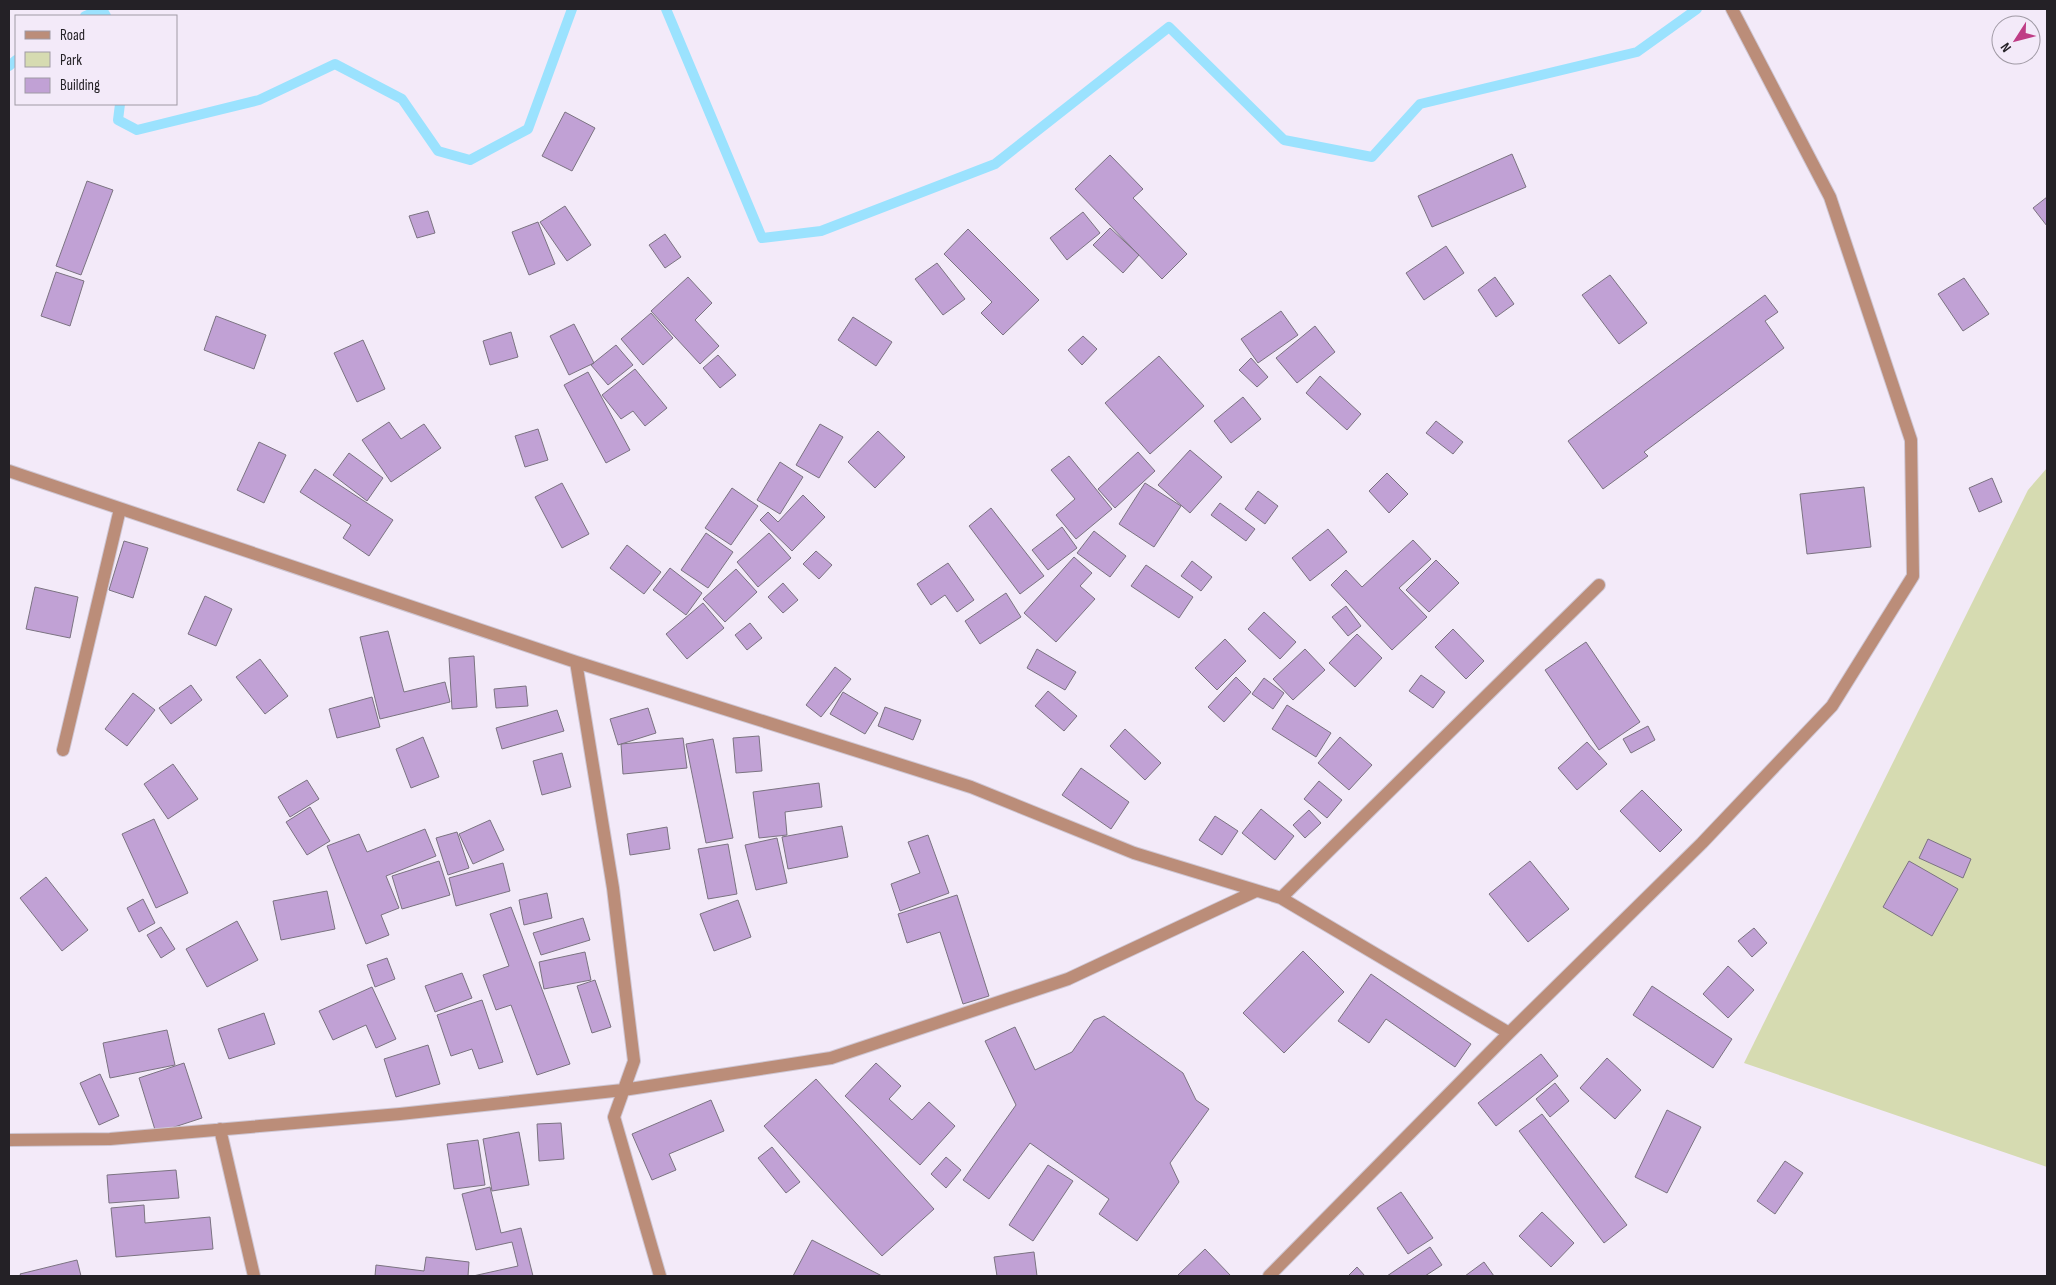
<svg xmlns="http://www.w3.org/2000/svg" width="2056" height="1285" viewBox="0 0 2056 1285" font-family="'Sofia Sans Condensed',sans-serif">
<style>
.green{fill:#d6dbb1}
.lines{fill:none;stroke-linecap:round;stroke-linejoin:round}
.stream{stroke:#9be2fe;stroke-width:10}
.building{fill:#c1a1d5;stroke:#7b7381}
.minor-casing{stroke:#cec6d3;stroke-width:14}
.minor{stroke:#bb8d79;stroke-width:12}
</style>
<rect width="100%" height="100%" fill="#f3eaf9"/>
<!-- green -->
<path class="green" d="M2047,468v699l-303,-104 284,-573z"/>
<g class="lines">
<!-- stream -->
<path class="stream" d="M666,9l96,229 59,-7 174,-67 174,-137 115,113 88,17 48,-53 217,-52 60,-43
M85,16l17,-7 4,7
M9,66l7,-6
M120,104l-2,16 19,10 122,-30 76,-36 67,35 36,52 32,9 58,-31 44,-120"/>
</g>
<!-- building -->
<path class="building" d="M565,112l30,16 -23,43 -30,-15z
M1512,154l14,33 -94,40 -14,-31z
M1110,155l33,34 -10,9 54,56 -25,25 -87,-90z
M87,181l26,9 -32,85 -25,-9z
M2047,197v29l-14,-18z
M565,206l26,39 -24,16 -27,-39z
M428,211l7,22 -18,5 -8,-22z
M1083,212l17,21 -33,27 -17,-22z
M538,222l17,42 -26,11 -17,-43z
M1110,228l29,27 -16,18 -30,-28z
M968,229l71,71 -36,35 -22,-22 11,-11 -48,-48z
M665,234l16,23 -16,11 -16,-23z
M1446,246l18,27 -40,27 -18,-27z
M937,263l28,36 -22,16 -28,-36z
M56,272l28,9 -14,45 -29,-10z
M1610,275l37,48 -28,21 -37,-49z
M688,277l24,26 -17,17 24,26 -19,18 -49,-53z
M1495,277l19,27 -18,13 -18,-27z
M1964,278l25,36 -26,17 -25,-37z
M1765,295l13,17 -13,9 19,27 -140,104 4,4 -45,33 -35,-48z
M1281,311l17,24 -40,28 -17,-24z
M651,313l22,25 -30,27 -22,-26z
M216,316l50,19 -12,34 -50,-19z
M853,317l39,25 -16,24 -38,-26z
M574,324l20,39 -25,12 -19,-39z
M1315,326l20,26 -38,31 -21,-25z
M511,332l7,25 -28,8 -7,-24z
M1083,336l14,13 -15,16 -14,-15z
M363,340l22,49 -28,13 -23,-49z
M616,345l17,20 -25,20 -17,-20z
M718,355l18,20 -16,13 -17,-20z
M1159,356l45,50 -54,48 -45,-51z
M1251,358l17,19 -11,10 -18,-17z
M635,369l32,39 -22,18 -12,-15 -12,8 -19,-24z
M588,372l42,78 -24,13 -42,-78z
M1320,376l41,38 -14,16 -41,-37z
M1243,397l18,22 -30,24 -17,-22z
M1436,421l27,21 -10,12 -27,-21z
M389,422l12,17 23,-15 17,24 -50,34 -29,-42z
M820,424l23,13 -24,41 -23,-13z
M538,429l10,31 -23,7 -10,-31z
M878,431l27,26 -30,31 -27,-26z
M259,442l27,13 -22,48 -27,-13z
M1190,450l32,27 -32,36 -32,-28z
M1138,452l17,19 -40,37 -17,-19z
M349,453l34,25 -16,23 -34,-26z
M1069,456l43,53 -36,30 -20,-24 19,-16 -24,-29z
M780,462l23,15 -23,37 -23,-14z
M315,469l78,51 -24,36 -26,-18 8,-13 -51,-33z
M1387,473l21,21 -19,19 -20,-22z
M1992,478l10,24 -23,10 -10,-24z
M562,483l27,51 -27,14 -27,-51z
M1145,483l36,23 -27,41 -35,-23z
M1864,487l7,60 -64,7 -7,-60z
M732,488l26,18 -27,39 -26,-17z
M1258,491l20,15 -13,18 -20,-15z
M803,495l22,22 -33,34 -32,-31 8,-8 10,10z
M1220,503l35,26 -9,12 -35,-26z
M991,508l53,68 -24,18 -51,-68z
M1062,527l15,21 -29,22 -16,-20z
M1328,529l19,23 -37,29 -18,-23z
M1094,531l32,25 -16,21 -33,-24z
M706,533l27,19 -25,36 -27,-18z
M769,533l22,25 -33,29 -21,-25z
M1413,540l18,19 -32,29 28,29 -35,33 -61,-65 15,-15 16,17z
M124,541l24,7 -15,50 -24,-8z
M627,545l34,27 -17,22 -34,-26z
M816,551l16,14 -13,14 -16,-15z
M1074,557l18,16 -12,13 15,13 -39,43 -32,-29z
M1436,560l23,23 -30,29 -23,-22z
M1192,561l20,16 -11,14 -20,-15z
M948,563l26,37 -17,12 -12,-17 -14,10 -14,-21z
M1146,565l47,32 -14,21 -48,-32z
M670,568l32,25 -16,22 -33,-25z
M736,569l21,23 -32,30 -22,-23z
M783,583l15,17 -15,13 -15,-16z
M35,587l43,10 -8,41 -44,-9z
M1006,593l15,24 -41,27 -15,-23z
M205,596l27,13 -16,37 -28,-12z
M703,603l21,25 -37,31 -21,-25z
M1346,606l15,20 -13,10 -16,-19z
M1264,612l32,30 -16,17 -32,-30z
M750,623l12,15 -15,12 -12,-15z
M1453,629l31,32 -18,18 -31,-32z
M388,631l16,61 41,-10 5,20 -70,17 -20,-82z
M1357,634l25,24 -27,29 -26,-24z
M1225,639l21,22 -29,29 -22,-22z
M1586,642l54,80 -41,28 -54,-80z
M1037,649l39,23 -11,18 -38,-22z
M1305,649l20,21 -32,30 -20,-21z
M474,656l3,51 -25,2 -3,-51z
M260,659l28,37 -23,18 -29,-37z
M835,667l16,12 -30,38 -15,-12z
M1421,675l24,17 -12,16 -24,-17z
M1236,677l15,15 -27,30 -16,-15z
M1264,678l20,15 -11,16 -21,-15z
M191,685l11,15 -31,24 -12,-16z
M526,686l2,20 -32,2 -2,-19z
M1048,691l29,25 -13,15 -29,-25z
M843,692l35,21 -13,21 -35,-20z
M133,693l22,17 -28,36 -22,-17z
M372,697l8,30 -43,11 -8,-29z
M1287,705l44,28 -15,24 -44,-28z
M885,707l36,13 -8,20 -35,-14z
M648,708l8,25 -38,12 -8,-26z
M557,710l7,21 -62,18 -6,-21z
M1648,726l7,14 -24,13 -8,-14z
M1125,729l36,34 -16,17 -35,-34z
M759,736l3,35 -26,2 -3,-35z
M423,737l16,40 -28,11 -15,-39z
M1340,737l32,28 -23,25 -31,-27z
M683,738l4,30 -64,6 -2,-30z
M713,739l20,99 -27,5 -20,-99z
M1587,742l20,22 -30,26 -19,-22z
M562,753l9,34 -29,8 -9,-34z
M173,764l25,35 -30,20 -24,-35z
M1081,768l48,34 -18,27 -49,-34z
M307,780l12,19 -29,18 -12,-20z
M1319,781l23,19 -15,18 -23,-19z
M819,783l3,24 -37,5 2,23 -28,3 -6,-46z
M1642,790l40,40 -22,22 -40,-41z
M310,807l20,34 -23,14 -21,-33z
M1261,809l33,27 -19,24 -33,-27z
M1309,810l12,13 -16,15 -12,-13z
M1215,816l23,15 -16,24 -23,-15z
M154,819l34,74 -32,15 -34,-74z
M490,820l14,30 -31,14 -14,-30z
M842,826l6,31 -60,12 -6,-32z
M667,827l3,22 -40,6 -3,-21z
M425,829l11,27 -50,20 13,32 -18,7 8,20 -23,9 -39,-98 32,-12 8,18z
M457,832l12,36 -21,7 -12,-37z
M928,835l21,58 -49,18 -9,-27 29,-11 -12,-31z
M777,838l10,45 -31,7 -11,-45z
M1928,839l43,20 -8,19 -44,-20z
M728,844l9,50 -29,5 -10,-50z
M439,861l11,34 -48,14 -10,-33z
M1530,861l39,48 -41,33 -39,-48z
M1909,861l49,28 -26,47 -49,-29z
M503,863l7,28 -54,15 -7,-28z
M46,877l42,53 -26,21 -42,-53z
M327,891l8,38 -54,11 -8,-39z
M547,893l5,25 -28,7 -5,-25z
M957,895l32,101 -26,8 -23,-72 -33,11 -9,-29z
M143,899l12,24 -16,9 -12,-24z
M738,900l13,37 -37,14 -14,-37z
M511,907l59,157 -33,11 -26,-70 -15,5 -13,-35 26,-9 -19,-52z
M583,918l7,22 -49,15 -8,-22z
M237,921l21,39 -51,27 -21,-38z
M161,927l14,22 -14,9 -14,-23z
M1754,928l13,15 -15,14 -14,-16z
M1303,951l41,41 -60,61 -41,-40z
M585,952l6,28 -47,9 -5,-27z
M387,958l8,21 -20,8 -8,-22z
M1728,966l26,24 -26,28 -25,-24z
M462,973l10,25 -37,14 -10,-26z
M1371,974l100,70 -16,23 -69,-48 -17,24 -31,-22z
M595,980l16,47 -19,6 -15,-47z
M1652,986l80,53 -19,29 -80,-53z
M372,987l24,52 -20,9 -10,-23 -33,15 -14,-29z
M482,1000l21,62 -24,7 -7,-20 -21,7 -14,-41z
M264,1013l11,31 -46,15 -11,-30z
M1104,1016l79,57 13,27 13,9 -39,54 9,19 -42,59 -38,-27 10,-15 -79,-56 -41,56 -26,-19 53,-75 -31,-64 30,-14 20,43 37,-18 22,-32z
M167,1030l8,35 -65,13 -7,-35z
M428,1045l12,39 -44,13 -12,-38z
M1541,1054l17,22 -62,50 -18,-23z
M1607,1058l34,32 -26,29 -35,-31z
M184,1063l18,55 -46,15 -17,-55z
M876,1063l25,23 -12,13 23,21 17,-18 26,24 -35,39 -75,-69z
M100,1074l19,42 -20,9 -19,-42z
M816,1079l118,130 -52,47 -118,-130z
M1555,1083l14,18 -19,16 -14,-18z
M711,1100l13,31 -55,23 7,16 -24,10 -20,-46z
M1667,1110l34,17 -34,66 -32,-16z
M1542,1114l85,111 -23,18 -85,-112z
M561,1123l3,36 -25,2 -2,-37z
M519,1132l10,53 -37,6 -9,-52z
M478,1140l7,45 -31,4 -7,-45z
M772,1147l28,35 -14,11 -28,-35z
M946,1157l15,13 -15,18 -15,-14z
M1785,1161l18,12 -28,41 -18,-13z
M1048,1165l25,16 -40,60 -24,-16z
M176,1170l3,28 -70,5 -2,-28z
M490,1187l11,46 20,-5 12,48h-60l45,-10 -6,-24 -36,8 -14,-56z
M1401,1192l32,46 -25,16 -31,-46z
M144,1205l1,18 65,-6 3,32 -97,8 -5,-49z
M1542,1212l32,31 -23,24 -32,-31z
M812,1240l70,36h-89z
M1430,1247l12,18 -17,11h-38z
M1205,1249l26,27h-54z
M1034,1252l3,24h-40l-3,-19z
M426,1257l43,5 -1,14h-93l1,-11 48,6z
M77,1260l4,16h-60l-1,-2z
M1484,1262l10,14h-29z
M1357,1267l8,9h-17z"/>
<g class="lines">
<!-- minor casing -->
<g class="minor-casing">
<path id="minor" d="M9,471l567,191 395,125 163,66 147,45 228,135
M576,662l37,226 21,173 -20,56 46,159
M63,750l57,-241
M1281,898l318,-313
M220,1129l34,147
M9,1140l101,-1 290,-25 223,-24 208,-32 237,-79 188,-88
M1269,1276l240,-243 193,-190 130,-137 81,-130 -2,-136 -81,-243 -98,-188"/>
</g>
<!-- minor -->
<use href="#minor" class="minor"/>
</g>
<!-- border -->
<rect width="2056" height="1285" fill="none" stroke="#242126" stroke-width="20"/>
<!-- legend -->
<rect x="15" y="15" width="162" height="90" fill="#f3eaf9" stroke="#a09aa5"/>
<rect x="25" y="31" width="25" height="8" fill="#bb8d79" stroke="#a09aa5"/>
<text x="60" y="40" font-size="15" fill="#242126">Road</text>
<rect x="25" y="52" width="25" height="15" fill="#d6dbb1" stroke="#a09aa5"/>
<text x="60" y="65" font-size="15" fill="#242126">Park</text>
<rect x="25" y="78" width="25" height="15" fill="#c1a1d5" stroke="#a09aa5"/>
<text x="60" y="90" font-size="15" fill="#242126">Building</text>
<!-- north arrow -->
<g transform="translate(2016 40) rotate(234)"><circle r="24" fill="#f3eaf9" stroke="#a09aa5"/>
<path d="M0-4L9 19L0 12L-9 19Z" fill="#bf3d86"/>
<text y="-8" font-size="14" font-weight="bold" text-anchor="middle" fill="#242126">N</text>
</g>
</svg>
